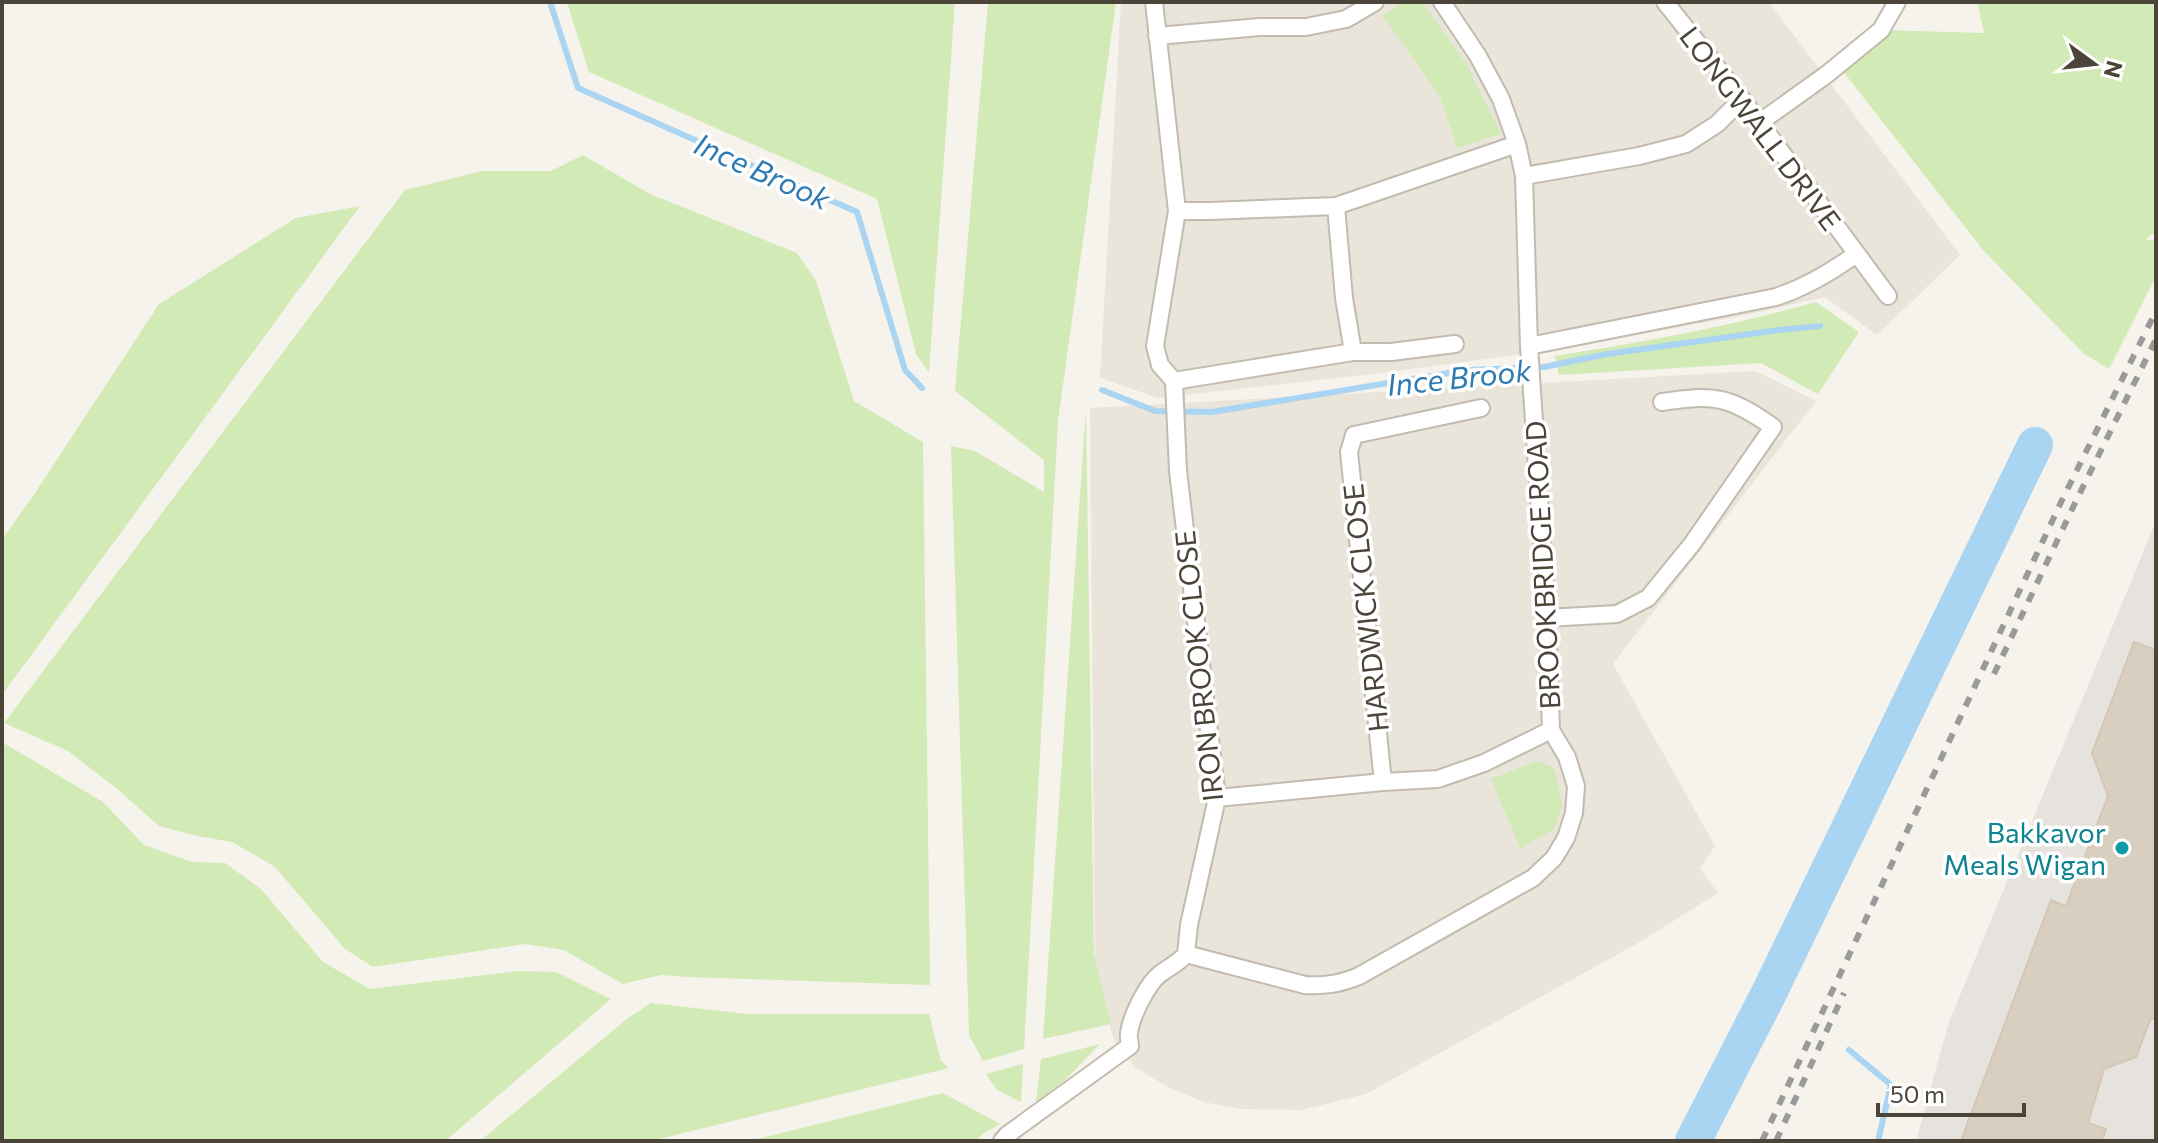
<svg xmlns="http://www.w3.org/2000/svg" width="2158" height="1143" viewBox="0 0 2158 1143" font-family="Commissioner,sans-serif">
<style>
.residential{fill:#eae5da}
.industrial{fill:#e6e2dd}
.green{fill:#d2eab5}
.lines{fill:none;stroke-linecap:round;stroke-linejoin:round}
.stream{stroke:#a9d4f2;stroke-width:6}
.river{stroke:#a9d4f2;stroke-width:36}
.building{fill:#d8cfc1;stroke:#d3c7b4;stroke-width:2}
.street-casing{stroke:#c2bbae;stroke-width:20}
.street{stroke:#fff;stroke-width:16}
.rail{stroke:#9a9a9a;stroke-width:6;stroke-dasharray:10 10;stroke-linecap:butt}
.culture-dot{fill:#0f9aa8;stroke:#fff;stroke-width:3}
.labels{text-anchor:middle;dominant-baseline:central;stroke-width:7;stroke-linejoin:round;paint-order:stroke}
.street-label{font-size:28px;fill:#4b4439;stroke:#fff}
.culture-label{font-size:28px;fill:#0d838f;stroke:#fff;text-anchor:end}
.water-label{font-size:30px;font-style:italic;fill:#2e7ab2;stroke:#fff}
</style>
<rect width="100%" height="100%" fill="#f6f3ec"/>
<!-- residential -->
<path class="residential" d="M1121,2h648l191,253 -83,80 -52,-38 -80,18 -179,33 -168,23 -240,27 -58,-20z
M1756,371l60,30 -203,263 102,182 -15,23 18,24 -78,49 -274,152 -64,16 -61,-1 -37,-7 -35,-14 -34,-21 -21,-26 -19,-67 -5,-566z"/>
<!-- industrial -->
<path class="industrial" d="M2156,521v620h-240l33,-119z"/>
<!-- green -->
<path class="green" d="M567,2h388l-26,370 -13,-18 -39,-155 -288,-127z
M988,2h128l-58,419 -34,628 -41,12 -14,-26 -18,-589 24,5 69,41v-32l-89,-69z
M1402,2h20l44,61 35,71 -44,14 -18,-53 -56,-79z
M1977,2h179v233l-5,-1 -5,6h10v36l-47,93 -26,-16 -100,-103 -145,-185 43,-35 103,3z
M583,155l67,39 147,59 19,28 38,120 69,41 7,543 -243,-8 -26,-2 -38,9 -59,-34 -39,-6 -152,23 -28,-18 -70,-82 -43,-25 -34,-6 -39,-10 -43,-38 -48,-37 -64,-28 401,-533 77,-19h69z
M360,206l-358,489v-156l31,-43 126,-192 137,-86z
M1816,302l43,30 -41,62 -57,-31 -202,12 -4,-19c89,-14 174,-29 261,-54z
M1086,408l8,547 17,69 -68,15z
M2,742l101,60 41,43 48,17 33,1 35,25 63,74 47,27 149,-18 37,1 55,27 -166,142h-443z
M1537,761l15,6 5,10 5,31 -9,22 -33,18 -29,-69z
M651,1003l96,11h182l12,47 8,7 -298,73h-171l148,-123z
M1100,1044l-37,38 -27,20 5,-43z
M1023,1064l-2,38 -24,-12 -11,-16z
M943,1093l57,31 -19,11 -4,6h-228z"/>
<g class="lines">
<!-- stream -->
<path class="stream" d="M550,2l28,86 279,124 48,158 17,18
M1102,390l53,21 57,1 255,-42 77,-3 63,-13 172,-24 41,-4
M1849,1050l42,35 -13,56"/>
<!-- river -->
<path class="river" d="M1693,1141l76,-148 266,-548"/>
</g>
<!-- building -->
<path class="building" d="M2134,642l22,8v370l-5,-2 -15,39 -32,12 -16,54 18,6 -4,12h-141l90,-241 15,6 42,-110 -16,-43z"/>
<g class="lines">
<!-- street casing -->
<g class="street-casing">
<path id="street" d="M1154,2l23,209
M1665,2l77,97 146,197
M1157,36l103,-9h46l40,-8 29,-17
M1759,123l67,-48 55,-45 16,-28
M1524,176l115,-20 47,-12 31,-20 25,-25
M1336,206l8,92 9,54h38l64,-8
M1529,346l247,-49c30,-10 54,-24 80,-43
M1174,381l179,-29
M1547,618l70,-4 31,-16 44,-54 81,-117c-44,-31 -59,-33 -111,-25
M1383,782l-34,-330 5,-17 127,-27
M1217,798l166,-16 55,-3 46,-16 67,-33
M1186,954l3,-29 28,-127 -39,-327 -4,-90 -14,-16 -5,-19 22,-135h33l126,-5 181,-62
M1002,1141l5,-6 123,-89c0,-4 -2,-9 -1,-13 2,-16 18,-49 31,-59 9,-7 19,-11 26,-20l119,31c20,1 35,-1 54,-9l174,-98 21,-20 12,-20 8,-25 2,-27 -9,-29 -16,-27 -4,-112 -18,-272 -5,-170 -7,-32 -16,-45 -23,-43 -36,-54"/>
</g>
<!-- street -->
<use href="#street" class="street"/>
<!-- rail -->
<path class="rail" d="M1994,674l81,-171 81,-164
M1762,1141l301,-643 93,-187
M1776,1141l68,-148"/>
</g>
<!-- markers -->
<circle class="culture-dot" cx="2122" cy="848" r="8"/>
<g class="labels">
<!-- street labels -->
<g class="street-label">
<text transform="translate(1761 128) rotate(53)">LONGWALL DRIVE</text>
<text transform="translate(1542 565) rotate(-93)">BROOKBRIDGE ROAD</text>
<text transform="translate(1365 608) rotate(-96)">HARDWICK CLOSE</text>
<text transform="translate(1198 666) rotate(-96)">IRON BROOK CLOSE</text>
</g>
<!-- culture labels -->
<g class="culture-label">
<text x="2106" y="832">Bakkavor<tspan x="2106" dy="32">Meals Wigan</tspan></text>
</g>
<!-- water labels -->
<g class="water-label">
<text transform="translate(763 170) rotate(24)">Ince Brook</text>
<text transform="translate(1459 376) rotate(-6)">Ince Brook</text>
</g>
</g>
<!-- border -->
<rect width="2158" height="1143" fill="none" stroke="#4b4439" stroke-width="8"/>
<!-- north arrow -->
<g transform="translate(2094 64) rotate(105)" stroke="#ffffff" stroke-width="6" paint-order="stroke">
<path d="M0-6L14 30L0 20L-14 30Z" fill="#4b4439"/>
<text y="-12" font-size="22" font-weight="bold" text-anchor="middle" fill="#4b4439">N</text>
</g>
<!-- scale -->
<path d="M1878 1103v12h146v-12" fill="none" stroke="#4b4439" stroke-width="4"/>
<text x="1890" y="1103" font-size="24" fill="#4b4439" stroke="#ffffff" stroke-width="6" paint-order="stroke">50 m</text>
</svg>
